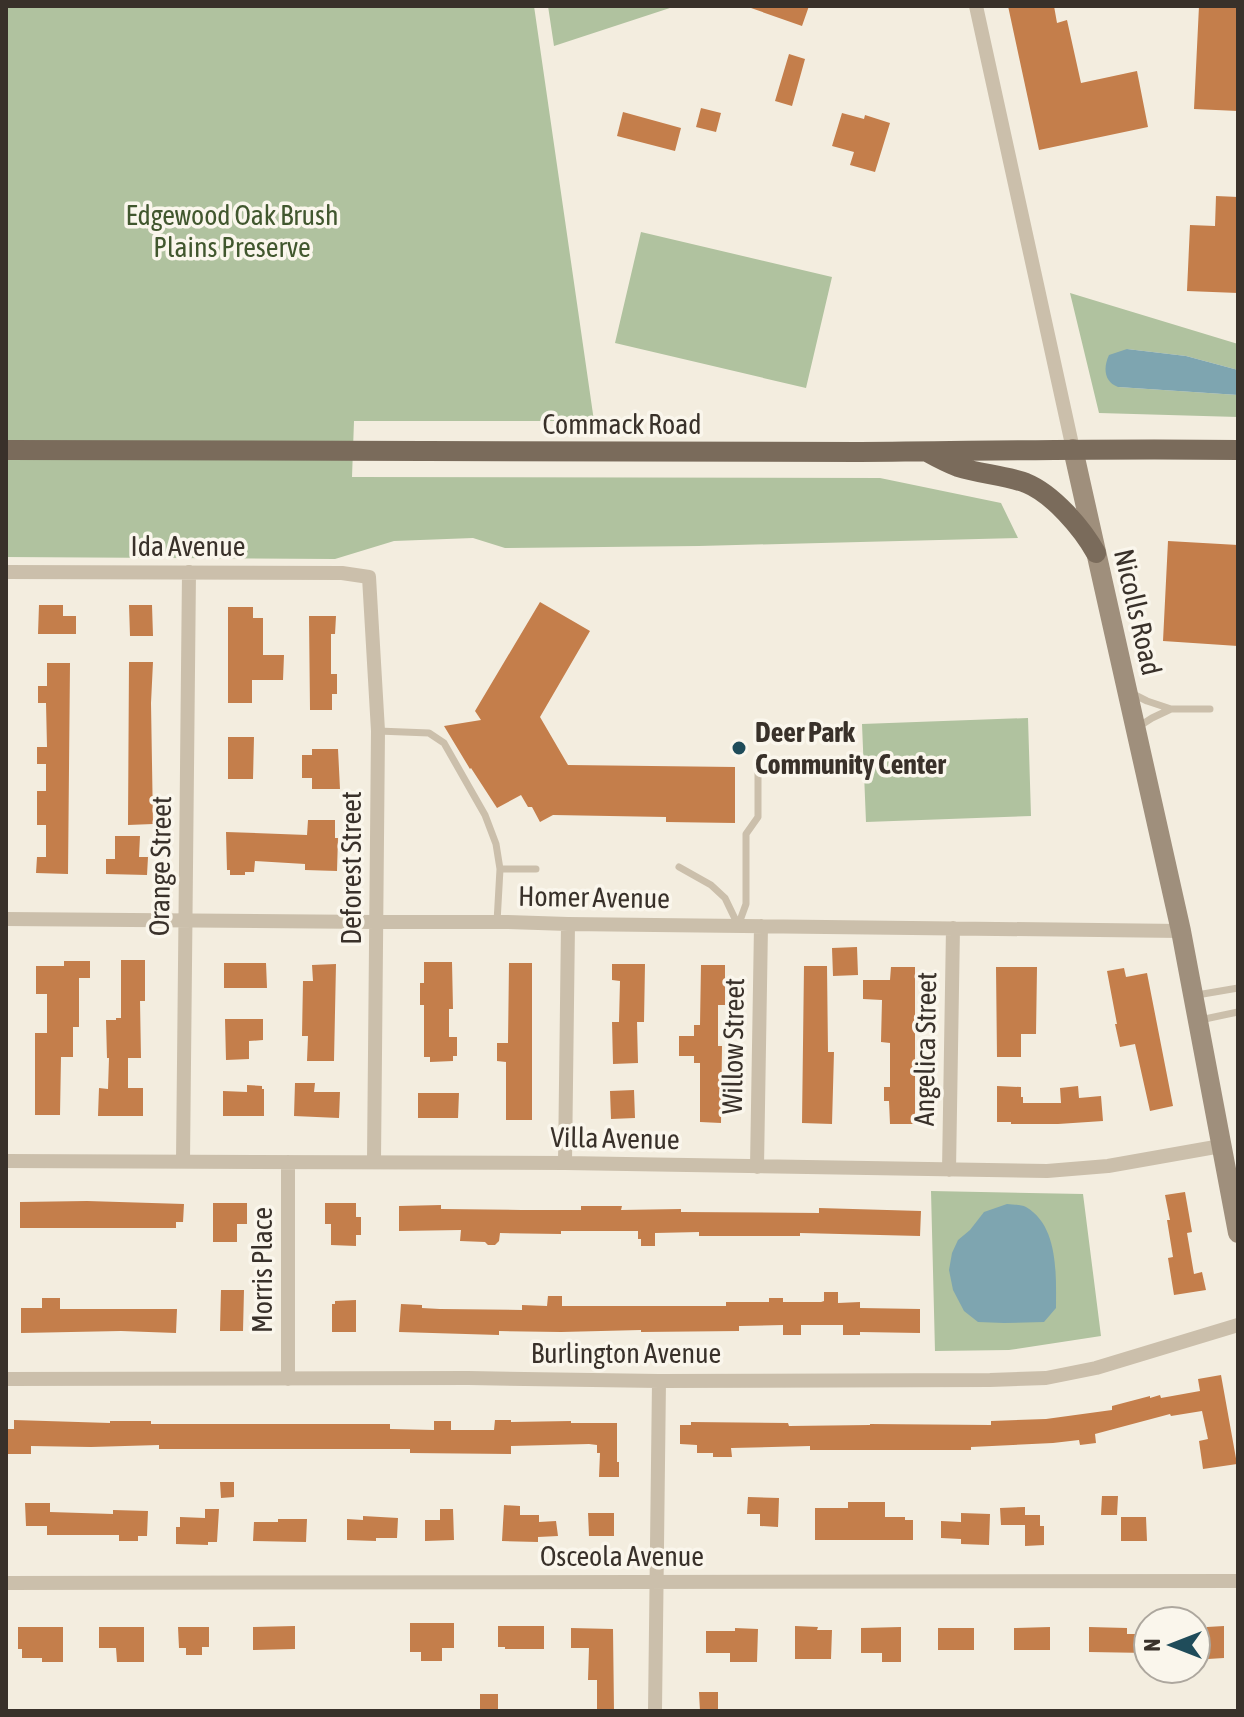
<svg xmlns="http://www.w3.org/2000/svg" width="1244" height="1717" viewBox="0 0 1244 1717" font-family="'Asap Condensed',sans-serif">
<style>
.green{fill:#b0c29f}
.water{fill:#7ea5b0}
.building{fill:#c47e4b}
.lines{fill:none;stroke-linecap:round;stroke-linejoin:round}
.lane{stroke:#cbbfab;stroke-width:7}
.street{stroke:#cbbfab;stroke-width:14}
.secondary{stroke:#9f8f7c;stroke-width:20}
.primary{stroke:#7a6b5b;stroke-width:20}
.poi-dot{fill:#1f4c5a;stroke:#faf6ec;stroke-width:3}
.labels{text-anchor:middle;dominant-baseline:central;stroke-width:7;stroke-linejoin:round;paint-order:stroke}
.park-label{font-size:28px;fill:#41572e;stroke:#faf6ec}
.street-label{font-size:28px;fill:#39312a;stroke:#faf6ec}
.poi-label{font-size:28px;font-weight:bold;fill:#39312a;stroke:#faf6ec;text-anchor:start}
</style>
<rect width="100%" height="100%" fill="#f3eddf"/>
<!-- green -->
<path class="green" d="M6,6h528l60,415h-240l-2,56 528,1 121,25 17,35 -319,8 -194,2 -32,-10 -79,3 -59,18 -329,-2z
M548,6h128l-122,40z
M641,232l191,45 -26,111 -191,-45z
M1070,293l168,51v26l-52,-14 -59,-7 -9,38 120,8v22l-139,-4z
M1028,718l3,98 -165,6 -4,-98z
M931,1191l152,3 18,142 -92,14 -74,1z"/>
<!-- water -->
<path class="water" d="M1127,349l59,7 52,14v25l-120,-8c-14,-5 -15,-19 -9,-32z
M1007,1204c6,1 14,0 19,3 33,19 30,69 30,101l-12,14 -40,1 -26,-1 -14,-11 -11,-21 -4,-20 3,-17 6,-13 12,-10 14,-18z"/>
<!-- building -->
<path class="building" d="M752,6h57l-7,20 -51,-18z
M1008,6h46l3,17 10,-3 14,63 56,-12 11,56 -109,23z
M1199,6h39v105l-44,-2z
M789,54l16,5 -13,47 -17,-5z
M701,108l20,5 -5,19 -20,-5z
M623,112l58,16 -6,23 -58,-15z
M842,113l22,6 1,-4 25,8 -15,49 -25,-7 4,-13 -22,-6z
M1216,196l22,1v96l-51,-2 3,-66 25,1z
M1168,541l70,4v101l-75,-5z
M540,602l50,29 -50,86 28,48 167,2v56l-69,-1v-5l-113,-2 -13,7 -8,-15h-4l-7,-12 -24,13 -26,-40 -1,1 -26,-43 37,-6 -6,-9z
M39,605h24v11h13v18h-38z
M129,605h23l1,31h-23z
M228,607h25v11h10v37h21l-1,25h-31v23h-24z
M309,616h27l-1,18h-4v40h6v20h-5v16h-22z
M129,662h24l-2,41 2,121 -25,1z
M47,663h23l-2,211 -32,-1 1,-16h9v-32h-9v-34h9v-27h-9v-17h10l-1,-44h-8v-17h9z
M228,737h26l-1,42h-25z
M312,749h26l2,40h-28v-11h-10v-23h10z
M308,820h27v18h3l-1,33 -32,-1v-6l-50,-3 -1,11h-9v3h-15v-5h-3l-1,-38 81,3z
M115,836h25l-1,21h9l-1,18 -41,-1v-15h9z
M857,947l1,28 -25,1 -1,-28z
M121,960h24v41h-5l1,57h-13v30h15v28h-45l1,-28 9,1 1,-31h-2l-1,-38h10v-2h5z
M64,961h26v17h-11v49h-6v30h-12l-1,58h-25v-82h12v-39h-11v-28h28z
M424,962h28l1,47h-4v28h8v19h-4v5l-23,1v-5h-6v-52h-4v-22h4z
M224,963h42l1,25h-43z
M509,963h23v157h-26v-58l-9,-1v-18h11z
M336,964l-2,97h-27l1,-25h-6l1,-55h10l-1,-16z
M612,964h33l-1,58h-7l1,41 -25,1 -1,-42h7l1,-41 -8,-1z
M701,965h24v40h-7v41h4l-1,77 -21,-1v-59h-6v-7h-15v-20h15v-11h6z
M804,966h23l1,86h6l-2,72 -30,-1z
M891,967h24v157h-25l-1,-23h-5v-14h6v-44l-9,-1 1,-42 -19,-1v-19h27z
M996,967h41l-1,67h-15v23h-24z
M1124,968l2,9 21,-4 26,133 -23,5 -15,-67 -15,3 -5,-23h2l-10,-53z
M225,1019h38v21l-14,1v18l-23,1z
M295,1083h20l-1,9h26l-1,26 -45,-2z
M247,1085l15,1v3h2v27h-41v-25l24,1z
M997,1086l24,1v10h2v6h38l-1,-15 18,-2 1,12 22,-2 2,25 -45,3h-47v-2h-14z
M634,1090l1,28 -24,1 -1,-28z
M418,1093h41l-1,25h-40z
M1185,1192l7,40 -5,1 7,41 8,-2 4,18 -32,5 -6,-37 5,-1 -6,-37h3l-5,-25z
M87,1201l97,3 -1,18h-7v6h-156v-26z
M213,1203h34v21h-10v18h-24z
M325,1203h31v14h5v18h-5v11l-25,-1v-21h-6z
M441,1205v4l80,1h60v-4h41l-1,4 60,-1v3l138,1v-5l102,3 -1,25 -120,-3v3h-101v-4l-44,1v13h-14v-7h-3v-8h-77v3l-61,-1 -1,8 -4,4h-7l-3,-3 -25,-1 1,-11 -62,1v-25z
M221,1290h23l-1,41h-23z
M824,1292h14v11l22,-1v6l60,1v24l-60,-1v3h-17v-10h-42v10h-18v-10l-44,1v5l-98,1v-2l-80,2 -62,-1v4l-100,-3 2,-28 21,1v3l18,1 82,1v-5l25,1 1,-10h14v10h164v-4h43v-4h14v4h38l3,-1z
M42,1298h18v11h117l-1,24 -55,-2 -100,2v-25h21z
M356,1300v32h-24v-28h3v-3z
M1221,1375l16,89 -34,5 -4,-28 9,-2 -6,-28 -31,5 -1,-2 -75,20 1,9 -16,2 -1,-5 -26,3 -82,4v3h-161v-4l-79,2 1,9h-19v-4h-16v-8l-17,-1v-19h11v-3l97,1 1,3 81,-1v-1l121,1v-4l55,-2 66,-9v-4l38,-10v2l10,-3 1,3 39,-7 -2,-12z
M14,1420l96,3v-2h41v3h239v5l44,1v-9h17v9h43l1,-10h16v2l60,-1v2h46v39h2v15h-20l1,-24h-3v-8l-8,-1 -78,2v8l-101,-1v-4h-251v-4l-68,2 -60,-1v8h-25v-25h8z
M220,1482h14v15l-13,1z
M1102,1496h16l-1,19h-16z
M748,1497l31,1 -1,29 -18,-1v-12h-13z
M848,1502h37v15h20v3h8v20h-98v-32h33z
M25,1503h25v9l63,2v-4l35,1 -1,25h-9v5h-19v-6h-72v-9h-21z
M504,1505l16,1v9h19v7l17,-1 2,15 -20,1v5l-36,-1z
M1025,1507v8h15v11h4v19l-19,1v-21h-24l-1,-17z
M205,1509h14l-2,33h-9v3l-32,-1v-17h4v-10l25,1z
M440,1509h13l1,31 -29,1v-21h15z
M588,1513h26v23h-25z
M961,1513l29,1 -1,31 -28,-1v-5l-20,-1v-17l20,1z
M363,1516l35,2 -1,20h-21v3l-29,-1v-21l16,1z
M1121,1517h25l1,24h-26z
M278,1519h29l-1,23 -53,-1 1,-19h24z
M410,1623h44v25h-12v13h-21v-9h-11z
M295,1626v23l-42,1v-23z
M498,1626h46v23h-39v-2h-7z
M795,1626l23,1 -1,3h15l-1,29h-36z
M1224,1626v32l-16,1v-5h-12v-23l11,-1v-3z
M18,1627h45v35h-21v-4h-20v-9h-4z
M99,1627h45v35h-27l-1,-14h-17z
M178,1627h31v20h-7v8h-16v-7h-7z
M901,1627v35h-19v-9h-21v-25z
M1050,1627v23h-36v-22z
M1089,1627l38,1v6h21v19l-59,-1z
M571,1628l42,1 1,82h-17v-31h-9l1,-32h-18z
M735,1628l23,1 -1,33h-27v-9h-24v-22h29z
M938,1628h36v22h-36z
M699,1692h19v19h-18z
M480,1694h18v17h-18z"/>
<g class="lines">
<!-- lane -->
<path class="lane" d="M1133,694l14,7 24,8 -19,9 -14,9
M1171,709h39
M378,731l51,2 15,10 41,72 11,29 4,25h36
M679,867l32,18 14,13 13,27
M497,922l3,-53
M738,926l8,-22v-70l12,-17v-60
M1197,995l41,-7
M1200,1020l38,-8"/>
<!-- street -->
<path class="street" d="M976,6l97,443
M6,572l336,1 27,4 9,154 -4,430
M6,919l370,3h131l61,2 613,7
M6,1161l559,2 482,8 61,-5 113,-20
M183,1161l6,-589
M565,1163l3,-239
M757,1167l4,-241
M949,1170l4,-242
M6,1379l462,-1 191,3 331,-1 56,-2 50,-10 142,-43
M288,1379v-217
M6,1583l1232,-2
M655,1711l4,-330"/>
<!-- secondary -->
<path class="secondary" d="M1073,449l108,482 57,302"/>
<!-- primary -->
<path class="primary" d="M6,450c285,3 570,2 854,2 126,-1 252,-4 378,-2
M929,453c9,5 19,10 29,14 22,7 46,8 68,16 27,11 56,45 70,70"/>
</g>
<!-- markers -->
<circle class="poi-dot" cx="739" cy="748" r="8"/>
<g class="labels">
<!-- park labels -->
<g class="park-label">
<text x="232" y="215">Edgewood Oak Brush<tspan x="232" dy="32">Plains Preserve</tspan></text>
</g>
<!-- street labels -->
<g class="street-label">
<text x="622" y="424">Commack Road</text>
<text x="188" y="546">Ida Avenue</text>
<text transform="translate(1138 612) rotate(77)">Nicolls Road</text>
<text transform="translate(160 866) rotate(-89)">Orange Street</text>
<text transform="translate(351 868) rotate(-90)">Deforest Street</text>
<text transform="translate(594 897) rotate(1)">Homer Avenue</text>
<text transform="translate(733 1046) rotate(-89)">Willow Street</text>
<text transform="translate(925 1049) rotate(-89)">Angelica Street</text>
<text transform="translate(615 1138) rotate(1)">Villa Avenue</text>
<text transform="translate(262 1270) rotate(-90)">Morris Place</text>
<text x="626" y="1353">Burlington Avenue</text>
<text x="622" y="1556">Osceola Avenue</text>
</g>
<!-- poi labels -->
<g class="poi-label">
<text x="755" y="732">Deer Park<tspan x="755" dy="32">Community Center</tspan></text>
</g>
</g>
<!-- border -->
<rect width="1244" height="1717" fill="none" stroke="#39312a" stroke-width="16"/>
<!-- north arrow -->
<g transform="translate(1172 1645) rotate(270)"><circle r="38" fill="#faf6ec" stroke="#ada79e" stroke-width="2"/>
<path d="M0-6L14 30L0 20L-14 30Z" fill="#1f4c5a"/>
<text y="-12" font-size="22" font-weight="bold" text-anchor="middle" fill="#39312a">N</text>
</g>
</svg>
